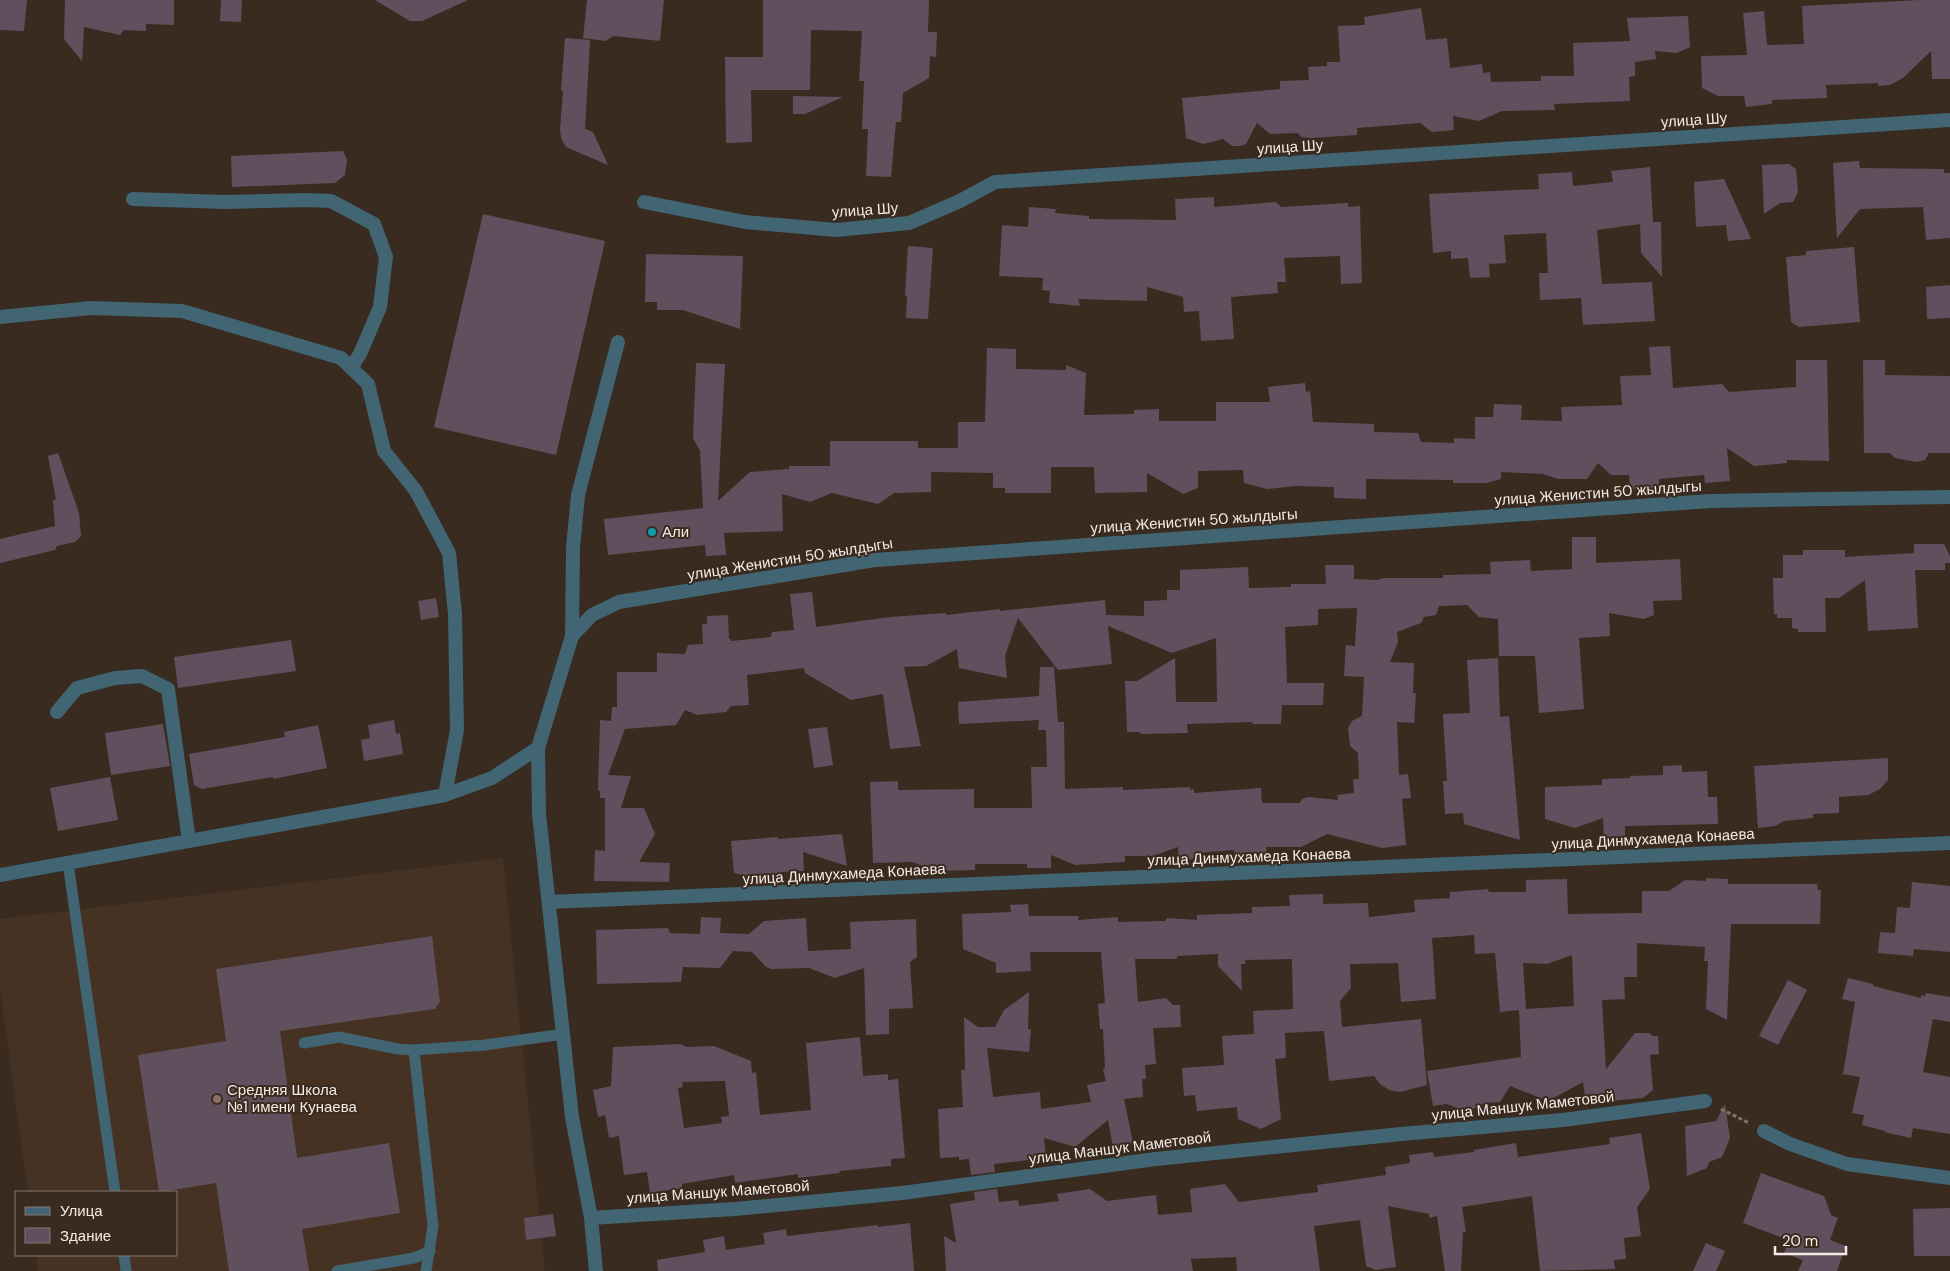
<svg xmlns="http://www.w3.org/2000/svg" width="1950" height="1271" viewBox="0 0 1950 1271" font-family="'DM Sans',sans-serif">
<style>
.built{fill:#463223}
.building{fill:#60505d;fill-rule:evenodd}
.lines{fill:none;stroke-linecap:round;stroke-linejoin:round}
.path{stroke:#80746b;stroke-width:3;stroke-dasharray:4 2.5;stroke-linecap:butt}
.service{stroke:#416572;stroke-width:11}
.minor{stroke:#416572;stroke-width:14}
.culture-dot{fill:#0f9aa8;stroke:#392b20;stroke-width:2}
.education-dot{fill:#8d6e63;stroke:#392b20;stroke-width:2}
.labels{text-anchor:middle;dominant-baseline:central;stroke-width:4;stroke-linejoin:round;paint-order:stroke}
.street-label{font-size:15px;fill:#f4ebe4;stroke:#392b20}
.poi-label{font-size:15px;fill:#f4ebe4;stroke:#392b20;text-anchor:start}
</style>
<rect width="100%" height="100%" fill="#392b20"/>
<!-- built -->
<path class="built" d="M503,858l42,413h-507l-2,-16h140v-63h-148l-28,-203v-70z"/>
<!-- building -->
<path class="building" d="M0,0h27l-3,31 -24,-1z
M65,0h109v25l-28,-1v7l-22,-1 -4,5 -36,-8 -2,34 -18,-22z
M221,0h21l-1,22 -21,-1z
M375,0h93l-46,21h-12z
M587,0h77l-4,41 -46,-5 -9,5 -22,-3z
M763,0h166l-1,32h9l-1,25 -6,-1 -1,22 -26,15 -2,29h-5l-5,55 -25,-1 2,-47h-6l2,-48h-5l3,-50 -51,-1 -1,60h-59l1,52 -26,1 -1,-86h38z
M1919,0h31v79h-18l-1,-28 -28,27 -13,7 -12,1v-3l-52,2 1,13 -55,2v4l-26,3 -2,-11h-26l-16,-8 -1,-32 46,-1 -4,-42 21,-2 3,34 37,-1 -2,-38z
M1421,8l5,32 21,-2 3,30 32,-4 1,9 7,-1 1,10 50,-1v-5h33l-1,-33 57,-2 -3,-23 61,-2 2,31 -13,6 -22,-2 1,8 -21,3v14l-6,1 1,24 -76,3 1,6 -53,1 -23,10 -26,-5 1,14 -22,2 -12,-9 -63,5v7l-45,3 -11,-1 -3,-4 -28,1 -13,-11 -11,21 -6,2h-8l-9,-7 -20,5 -17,-6 -4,-40 98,-9v-8l29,-1 -1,-13 19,-1v-4h13l-2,-36 27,-1 -1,-8z
M565,38l25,2 -5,89 8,3 15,33 -42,-18 -5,-9 -1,-9 3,-38 -2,-1z
M793,96l50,1 -38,17h-12z
M343,151l4,9 -2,15 -10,8 -103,4 -1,-31z
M1859,161l1,7 84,1v4h6v65l-24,2 -3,-33 -63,2 -23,29 -4,-75z
M1789,164l7,5 2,23 -5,10 -13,1 -16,11 -2,-49z
M1650,167l3,55h8l1,55 -21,-24 -1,-29 -43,6 5,54 50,-2 3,39 -72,4 -2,-27 -41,2 -1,-27h9l-2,-40 -42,2 2,28 -17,1 1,13 -20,1 -2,-20 -17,1v-8l-18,2 -4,-59 110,-5 -1,-15 34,-2 1,14 40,-4 -2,-11z
M1724,179l21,46 6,14 -23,2 -2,-16 -30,2 -2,-45z
M1214,197v10l62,-5 5,5 67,-4v4l12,-1 2,77 -21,1 -1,-28 -56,2 2,24h-9l1,11 -47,4 3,42 -33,2 -2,-30 -15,1 -1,-15 -36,-10v14l-69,-2 2,7 -31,-3 1,-12 -8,-1 1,-12 -44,-2 3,-51 26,2 1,-20 27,2 -1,4 34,3v3l87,1 -1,-21z
M483,214l122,27 -49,214 -122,-28z
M908,246l25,2 -5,71 -22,-1 1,-22h-2z
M1854,247l6,75 -61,5 -8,-5 -5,-65 20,-2v-4z
M646,254l97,2 -3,73 -57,-19h-26v-8h-12z
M1950,285v33l-23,1 -1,-32z
M1670,346l3,42 49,-4 7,8 67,-5v-27h31l2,101 -42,-1v3l-33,3 -27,-18 3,33 -25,2 -1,-8 -45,4v9l-29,2 -1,-15h-18l-13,-12 -11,16h-29l-15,-5 -42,-2v7l-14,4h-34v-3l-87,-1v20l-32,-1v-11l-38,-1 -29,3 -23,-6 -1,-13 -45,1v17l-15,6 -36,-21v19l-52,1 -1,-26h-43v26h-46v-5h-12v-15l-62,-1v20l-37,1 -16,11 -46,-11 -22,9 -28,-8 1,37 -59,2 2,22 -20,1 -1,-11 -97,10 -4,-36 99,-11 -3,-57 -7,-13 3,-75 29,1 -7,137 32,-29 39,-3v-3h41v-25h88v7h40v-26h27l2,-74 29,1v20l50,1v-5l20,8 -2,42 50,-1v-4l25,-1v12h57v-19h54l-2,-15 37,-4 1,9 4,-1 3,31 61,2v8l44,1 3,9 33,1v-5l21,1v-22h18l1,-13 28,1 -1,15 41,1 -1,-14 61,-2 -2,-29 31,-1 -2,-28z
M1863,360h22v15l65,1v77h-21l-4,7 -8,2 -22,-4 -5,-5h-26z
M58,453l21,60 2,23 -6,6 -18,4 -2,4 -55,13v-24l55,-13 -2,-26h3l-8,-44z
M1572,537h24v26l84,-4 2,41 -29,1 1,14 -10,4 -35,-6 1,23 -31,2 5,71 -45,4 -4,-57h-36l-1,-37 -19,-2 -12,-12 -28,1 -3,9 -12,2 -3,6 -24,9 1,10 -8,20 24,1 -1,30h3l-2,30 -17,-1 2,53 9,-1 3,24 -9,1 4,46 -24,3 -55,-14 -26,13h-35l1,9 -32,4 -1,-10 -37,3v6l-19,1v-13l-25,9h-28v6l-50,3 -24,-10v13h-24v-4h-52v6l-38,1 -25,-9 -39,1 -3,-81 28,-1v9l76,-1v19h58l-1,-41h16l-1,-37h-8l1,-10 -80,4 -1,-22 81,-6 1,-29h14l4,55h6l1,67 58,-2v3l67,-3v3l4,-1v4l67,-5 1,15h38l2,-4 6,-2 30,3 -1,-5 17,-2 -1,-14h6l-1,-26 -8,-7 -2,-18 4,-7 10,-5 2,-39 -20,-1 2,-31 9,1 2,-38 -39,1v16l-33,2 2,56h37l-1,22h-41l-1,19h-29l1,-2 -66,2 1,9 -46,1 -3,-2h-12l-2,-51h12l38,-23 1,44h41l-1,-64 -44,15 -64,-27 4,38 -54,6 -40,-52 -13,38 2,22 -48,-10 -2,-19 -31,17 -22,1 17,79 -31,3 -7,-55 -32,6 -46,-27 -1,-5 -57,7 2,30 -18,1 -5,6 -29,3 -12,-5 -9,15 -51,4 -17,46 23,1 -10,32h23l11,26 -16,28 31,1 -1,19 -75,-1 1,-31 10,1v-53h-5v-7l-2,-1 2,-70 11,1 1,-14h5v-35h40v-19l28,1 3,-9 15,-1 -1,-20h5v-8l21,-1 1,24h2v2l40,-4 1,-5 22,-2 -4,-36 22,-2 4,35 74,-10 56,-4v2l54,-6v2l105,-11 1,15 38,1v-15l23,-1v-10h13v-20l68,-3 1,21 42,-1v-3h35l-1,-19h29v14l24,1 5,-2h60v-3l48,-1 -1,-12 40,-2 1,11 41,-2z
M1914,544h30l6,12v7h-5v7h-30l3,58 -50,3 -3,-51 -26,18h-14l1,34h-28v-3l-6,-1v-10h-15v-4h-3l-1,-36h10v-23h20v-5h42v7l69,-4v5z
M436,598l3,19 -18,3 -3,-19z
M291,640l5,31 -118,17 -4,-31z
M1498,658l2,59 9,-1 11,124 -56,-16 -1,-11 -18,1 -2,-33h4l-4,-67 27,-1 -3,-53z
M394,720l2,14 4,-1 3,21 -39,7 -3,-21 9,-2 -2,-13z
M163,724l7,42 -59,9 -6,-42z
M318,725l9,43 -54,11v-2l-71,12 -8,-4 -5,-31 96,-17 -1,-5z
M827,727l6,38 -19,3 -6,-39z
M1888,758v22l-8,9 -12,6 -29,2v16l-26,1v4l-29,3 -9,5 -17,2 -4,-62z
M1682,765v7l25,-1 1,26h9l1,27 -93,2v12l-21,1 -1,-21 -28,10 -30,-9v-32l57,-2v-6l28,-1v-2l33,-1v-9z
M110,777l8,43 -60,11 -8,-43z
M842,834l5,32 -44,-14 1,19 -23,1v3l-27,3 -20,-5 -3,-32 47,-4v2z
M1706,878l22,1v5h89l1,6h3l-1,34h-89l-4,96 -21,-11 2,-48h-4l1,-14 -68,-4v34h-13l1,22 -23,1 4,69 29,-36h15l2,3h6l1,18 -9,1 3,35 -10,8 -57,5 -3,-21 -35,19 -38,-15 -10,16 -15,1 -18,9 -20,-8 -14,2 -6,-35 94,-14 -2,-47 -19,2 -5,-59 -20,1 -1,-19 -42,3 4,61 -35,3 -3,-39 -48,1 1,24 -11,13 2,26 79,-8 6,66 -27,7 -11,-2 -9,-6 -6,-8 -45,5 -5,-50 -39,2 1,25 -11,1 6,60 -20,10 -23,-10 -1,-12 -40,4 -2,-16 -11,1 -2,-28 42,-3 -2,-29 32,-2 -1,-23 40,-2 -1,-50 -47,1v4h-4l1,27 -24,-25v-12l-40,2 -2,3h-41l3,43 28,-4 7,7h7l1,22 -28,1 3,36 -11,1 1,14h-4l1,18 -19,2 9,44 -20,4 -5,-27 -33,27 -31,-9 2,20 -52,6 1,8 -24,3 -2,-16 -10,1v-3l-19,1 -2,-49 25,-2 -2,-37h4l-1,-53 14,10h17l9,-17 25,-18 -1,37h3l-2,23 -42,-4 6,49 47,-5 1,17 50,-7 -4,-17 19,-4 -3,-12 2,-1 -2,-39h-3l-2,-25 7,-1 -4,-51h-71l1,19 -35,2v-10l-33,-14 -1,-35 49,-2 -1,-7 18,-1 1,12h50l-1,4 40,-3v5l47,-1 2,-3 30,2v-5l55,-2v-6l38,-1 -1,-11 34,-1v10l45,-1 1,14 46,-5 -1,-12 36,-2v-6l38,-3 1,3h37v-12l41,-1 1,35 74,-1v-22h27l16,-11 21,1zM1572,955l2,51 -48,3 -3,-46 24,1z
M1912,882l38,4v66l-36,-3 -1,7 -35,-3 2,-21 15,1 2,-26 13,1z
M701,917l20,1 -1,15 29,1 15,-13 42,-3 2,33 43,-2 -1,-27 66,-3 1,38 -7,5 3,46 -24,1v25l-23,1 -2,-67 -29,10 -26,-10 -38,1 -5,-2 -14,-15 -19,-1 -13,17 -37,-1 -2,15 -84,2 -1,-54 72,-2 2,5 30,1z
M432,936l8,66 -5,7 -155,22 17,127 92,-15 11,70 -98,16 7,42h-80l-13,-88 -57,9 -21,-137 88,-14 -10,-72z
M1848,978l25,6v2l48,12v-3l4,1 1,-3 24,4v25l-17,-3 -10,53 27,5v57l-37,-6 -2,10 -27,-6 1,-1 -23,-6 2,-10 -12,-2 8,-36 -17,-3 12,-72 -13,-3z
M1788,980l19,10 -29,55 -19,-9z
M860,1037l3,39 25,-2v6l10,-1 7,79 -14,1v7l-52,5 1,2 -42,5v-4l-63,9 -1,-8 -52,9v4l-32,5 -3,-21 -23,3 -5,-39 -10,2 -4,-23 -7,2 -5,-27 18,-4 2,-39 68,-3 5,3 28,-1 37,15 1,12 4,-1 4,43 51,-5 -5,-67zM725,1081l4,35 -8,1 1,6 -38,5 -6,-40 5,-1 -1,-5z
M1725,1104l5,34 -8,19 -13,5 -2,6 -20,8 -2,-50 31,-5z
M1641,1133l9,56 -13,18 4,29 -17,2 2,21 -12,1 1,9 -75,2 -8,-75 -70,11 4,25h-3l-2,39h-16l-8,-55 -8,2v-4l-41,-8 8,61 -21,3 -9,-4 -6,-46 -46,6 6,45h-83l-1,-14 -45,2 2,12h-247l-2,-35 12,7 -6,-39 25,-4 -1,-8 23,-3 2,13 19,-2 1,6 40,-5 -2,-7 33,-5 17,12 49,-6 2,20 34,-3 -2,-23 35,-5 14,18 79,-10 -1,-7 69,-10 -1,-8 25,-4 -1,-8 24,-3 1,5 40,-5v-2l42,-7 2,14 92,-13 -1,-6z
M1761,1173l63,23 7,19 7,3 -8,22 16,6 -9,25h-39l5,-11 -19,-7 5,-13 -46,-17z
M1950,1208v48h-36l-1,-47z
M553,1214l3,22 -30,4 -2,-22z
M910,1223l4,48h-256l-1,-11 48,-8 -2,-12 21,-4 2,14 39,-6 -2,-11 23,-4 1,7 91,-11v2z
M1706,1243l19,8 -9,20h-23z"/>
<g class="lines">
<!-- path -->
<path class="path" d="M1721,1109l28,14"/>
<!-- service -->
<path class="service" d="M68,863l47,329
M304,1043l35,-6 59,12 16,1 71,-5 79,-11
M414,1050l19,176 -7,45
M124,1255l2,16
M337,1271l77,-13 16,-7"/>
<!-- minor -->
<path class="minor" d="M133,199l92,3 81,-2 25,1 43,23 12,33 -6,50 -20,47 -9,14
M644,202l101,20 91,8 73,-7 51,-22 35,-19 955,-62
M0,317l91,-9 91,3 159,47 27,26 16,67 32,40 33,62 6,61 2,116 -12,65
M572,636l1,-88 5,-53 40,-153
M57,712l20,-24 38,-10 27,-2 26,13 21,152
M0,875l445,-80 47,-17 46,-30
M549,902l1401,-59
M1764,1131l26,13 57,20 103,14
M591,1218l144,-9 167,-16 254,-34 245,-25 162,-14 142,-19
M596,1271l-5,-53 -19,-101 -33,-303 -1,-66 34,-112 20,-21 27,-13 256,-42 835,-59 240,-4"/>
</g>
<!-- markers -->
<circle class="culture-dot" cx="652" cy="532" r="5"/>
<circle class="education-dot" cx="217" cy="1099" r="5"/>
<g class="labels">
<!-- street labels -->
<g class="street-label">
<text transform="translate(1694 120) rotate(-4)">улица Шу</text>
<text transform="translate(1290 147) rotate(-4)">улица Шу</text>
<text transform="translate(865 210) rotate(-4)">улица Шу</text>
<text transform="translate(1598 493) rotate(-4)">улица Женистин 50 жылдыгы</text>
<text transform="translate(1194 521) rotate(-4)">улица Женистин 50 жылдыгы</text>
<text transform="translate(790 559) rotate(-9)">улица Женистин 50 жылдыгы</text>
<text transform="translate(1653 839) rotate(-3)">улица Динмухамеда Конаева</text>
<text transform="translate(1249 857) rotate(-2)">улица Динмухамеда Конаева</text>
<text transform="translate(844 874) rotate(-3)">улица Динмухамеда Конаева</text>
<text transform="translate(1523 1106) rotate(-6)">улица Маншук Маметовой</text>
<text transform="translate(1120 1148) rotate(-7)">улица Маншук Маметовой</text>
<text transform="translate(718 1192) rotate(-4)">улица Маншук Маметовой</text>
</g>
<!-- poi labels -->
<g class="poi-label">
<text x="662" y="532">Али</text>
<text x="227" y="1090">Средняя Школа<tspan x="227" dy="17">№1 имени Кунаева</tspan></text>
</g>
</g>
<!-- legend -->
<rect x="15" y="1191" width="162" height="65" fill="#392b20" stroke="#84786e"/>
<rect x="25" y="1207" width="25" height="8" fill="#416572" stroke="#84786e"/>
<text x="60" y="1216" font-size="15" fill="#f4ebe4">Улица</text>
<rect x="25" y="1228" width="25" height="15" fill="#60505d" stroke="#84786e"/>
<text x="60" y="1241" font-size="15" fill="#f4ebe4">Здание</text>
<!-- scale -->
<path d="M1775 1246v8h71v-8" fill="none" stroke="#f4ebe4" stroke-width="2.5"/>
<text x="1782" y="1246" font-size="15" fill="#f4ebe4" stroke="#392b20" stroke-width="4" paint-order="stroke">20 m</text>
</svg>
